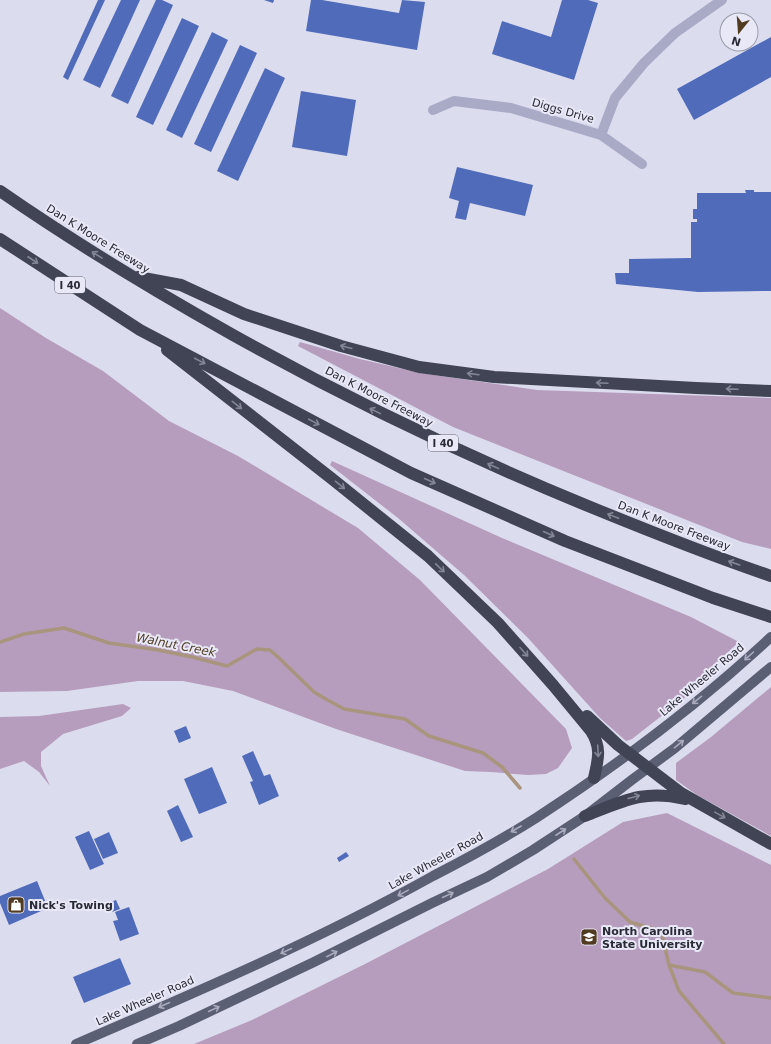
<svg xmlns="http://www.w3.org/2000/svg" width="771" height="1044" viewBox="0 0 771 1044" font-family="'DejaVu Sans',sans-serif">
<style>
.green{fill:#b79dbd}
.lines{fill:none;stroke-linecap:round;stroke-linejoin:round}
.stream{stroke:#a9957e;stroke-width:3.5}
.building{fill:#4f6bba}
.minor{stroke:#a9aac6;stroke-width:10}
.major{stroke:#5b5f74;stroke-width:10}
.highway{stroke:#404454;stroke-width:12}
.oneway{stroke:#838695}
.oneway2{stroke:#a9aabc}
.labels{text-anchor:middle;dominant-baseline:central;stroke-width:4;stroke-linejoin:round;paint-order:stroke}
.shield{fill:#e8e8f7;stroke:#62636e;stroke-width:1}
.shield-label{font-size:10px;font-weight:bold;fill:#282a34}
.street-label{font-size:11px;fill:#282a34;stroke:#e8e8f7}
.poi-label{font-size:11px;font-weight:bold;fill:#282a34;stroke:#e8e8f7;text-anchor:start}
.water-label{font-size:12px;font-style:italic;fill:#513c22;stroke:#e8e8f7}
</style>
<rect width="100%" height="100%" fill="#dcdcef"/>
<!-- green -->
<path class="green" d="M0,308l46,30 57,33 66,50 69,35 120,72 62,52 146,149 6,19 -14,20 -12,6 -18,1 -37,-3 -26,-1 -129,-42 -103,-38 -50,-10h-45l-71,10 -67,1z
M300,342l60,17 60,14 117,17 234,8v151l-29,-7 -289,-115 -155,-81z
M332,461l170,77 189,79 48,25 -23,21 4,7 -88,69 -6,2 -26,-23 -72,-80 -64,-63 -66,-57 -68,-53z
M771,687v149l-74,-41 -21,-15v-17l35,-26z
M123,704l8,4 -9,8 -59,18 -22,18v14l9,20 -11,-14 -15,-11 -24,8v-52l39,-1z
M667,813l104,52v179h-577l58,-24 113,-56 183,-95 75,-47z"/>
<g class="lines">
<!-- stream -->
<path class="stream" d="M0,642l24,-8 40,-6 45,15 49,7 34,7 35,9 30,-17 13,1 8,7 36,35 10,6 20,11 61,10 24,17 54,17 19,14 18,21
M574,859l31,39 25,24 31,9 8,34 10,26 45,53
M669,965l36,7 28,21 38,5"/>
</g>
<!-- building -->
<path class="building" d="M98,0h7l-37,80 -5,-3z
M121,0h19l-40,88 -17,-8z
M156,0h6l11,5 -45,99 -17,-8z
M264,0h10l-1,3z
M311,0h11l77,13 3,-13 23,2 -8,48 -111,-19z
M562,0h26l10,3 -24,77 -82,-26 10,-33 49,16z
M182,18l17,8 -46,99 -17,-8z
M212,32l16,8 -46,98 -16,-8z
M771,37v40l-77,43 -17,-31z
M240,45l17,8 -46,99 -17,-8z
M265,68l20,10 -47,103 -21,-10z
M301,91l55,9 -9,56 -55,-9z
M457,167l76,18 -8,31 -55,-13 -4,17 -11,-2 4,-17 -10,-3z
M745,190h9v2h17v99l-73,1 -82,-8 -1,-11h14v-14l62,-1v-36h6v-3h-4v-10h4v-16h49z
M186,726l5,12 -12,5 -5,-12z
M253,751l11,25 6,-2 9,22 -20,9 -9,-23 3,-1 -11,-25z
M212,767l15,36 -28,11 -15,-35z
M178,805l15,32 -12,5 -14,-31z
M89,831l15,33 -14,6 -15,-33z
M109,832l9,21 -15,6 -9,-20z
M346,852l3,4 -10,6 -2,-4z
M37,881l11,27 -39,17 -9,-22v-7z
M116,900l4,9 -8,3 -4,-9z
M129,907l10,27 -19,7 -7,-20 5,-1 -3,-8z
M120,958l11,26 -47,19 -11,-26z"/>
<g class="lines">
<!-- minor -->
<path class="minor" d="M433,110l21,-9 57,7 90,27 14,-37 29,-35 31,-30 47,-33
M601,135l41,29"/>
<!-- major -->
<path class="major" d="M76,1044c121,-52 242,-104 357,-168 35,-18 70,-37 103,-58 83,-54 163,-114 235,-181
M137,1044l42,-18 135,-64 118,-59 55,-26 46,-27 52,-34 48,-37 42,-31 96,-81"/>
<!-- highway -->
<path class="highway" d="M0,191c75,52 153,99 233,144 115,64 233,121 355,171 61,25 121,49 183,70
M0,239l140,91 271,143 154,68 148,57 58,19
M138,277l43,8 63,29 97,32 78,21 75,10 202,11 75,3
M167,350l164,128 97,78 70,67 55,62 38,46c11,17 7,29 3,47
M587,716l31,29 63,48 90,51
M585,816c38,-15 59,-27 100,-17"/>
</g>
<!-- one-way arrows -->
<defs><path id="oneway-shaft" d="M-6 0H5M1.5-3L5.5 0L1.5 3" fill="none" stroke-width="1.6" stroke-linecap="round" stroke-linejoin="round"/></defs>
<g class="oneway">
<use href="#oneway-shaft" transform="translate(97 255) rotate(-148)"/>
<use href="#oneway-shaft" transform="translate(33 260) rotate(33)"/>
<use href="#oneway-shaft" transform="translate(346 347) rotate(-165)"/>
<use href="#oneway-shaft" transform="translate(200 361) rotate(28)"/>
<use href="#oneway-shaft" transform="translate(473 374) rotate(-173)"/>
<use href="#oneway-shaft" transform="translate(602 383) rotate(-177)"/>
<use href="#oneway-shaft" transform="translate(732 389) rotate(-178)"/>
<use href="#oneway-shaft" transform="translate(237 405) rotate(38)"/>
<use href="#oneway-shaft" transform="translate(375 411) rotate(-154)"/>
<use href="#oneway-shaft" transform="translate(314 422) rotate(28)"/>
<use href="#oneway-shaft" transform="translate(493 466) rotate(-156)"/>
<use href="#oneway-shaft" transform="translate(430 481) rotate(24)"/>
<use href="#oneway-shaft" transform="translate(340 485) rotate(39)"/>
<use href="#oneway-shaft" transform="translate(613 516) rotate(-158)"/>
<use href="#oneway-shaft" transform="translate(549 534) rotate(24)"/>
<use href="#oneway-shaft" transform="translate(734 563) rotate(-161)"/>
<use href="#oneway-shaft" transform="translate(440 568) rotate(44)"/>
<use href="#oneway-shaft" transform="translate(524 652) rotate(48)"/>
<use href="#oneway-shaft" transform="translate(598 751) rotate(87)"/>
<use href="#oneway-shaft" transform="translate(634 797) rotate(-15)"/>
<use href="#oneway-shaft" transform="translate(720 815) rotate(29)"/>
</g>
<g class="oneway2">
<use href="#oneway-shaft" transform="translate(749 656) rotate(138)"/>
<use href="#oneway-shaft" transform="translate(697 700) rotate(141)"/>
<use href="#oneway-shaft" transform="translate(679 744) rotate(-39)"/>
<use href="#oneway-shaft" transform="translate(516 829) rotate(150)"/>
<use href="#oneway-shaft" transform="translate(561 832) rotate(-33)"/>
<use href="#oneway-shaft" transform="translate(403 893) rotate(151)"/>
<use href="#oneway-shaft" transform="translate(448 895) rotate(-25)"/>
<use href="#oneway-shaft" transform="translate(286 951) rotate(155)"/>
<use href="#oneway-shaft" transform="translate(332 954) rotate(-27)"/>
<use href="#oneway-shaft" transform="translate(164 1005) rotate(156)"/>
<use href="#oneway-shaft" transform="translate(214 1009) rotate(-25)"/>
</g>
<!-- icons -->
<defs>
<g id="shop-square" transform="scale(0.9)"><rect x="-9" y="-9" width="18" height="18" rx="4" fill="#513c22" stroke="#e8e8f7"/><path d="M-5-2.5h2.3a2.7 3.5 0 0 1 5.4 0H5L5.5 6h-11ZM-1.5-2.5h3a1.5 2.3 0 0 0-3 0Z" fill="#fff"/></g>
<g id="university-square" transform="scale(0.9)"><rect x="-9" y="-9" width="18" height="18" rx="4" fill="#513c22" stroke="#e8e8f7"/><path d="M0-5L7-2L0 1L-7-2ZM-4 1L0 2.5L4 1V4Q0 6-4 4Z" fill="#fff"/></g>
</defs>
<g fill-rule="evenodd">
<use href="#shop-square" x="16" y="905"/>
<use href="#university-square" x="589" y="937"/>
</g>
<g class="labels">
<!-- shield labels -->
<g class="shield">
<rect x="55" y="277" width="30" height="16" rx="3"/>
<rect x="428" y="435" width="30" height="16" rx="3"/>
</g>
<g class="shield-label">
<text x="70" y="285">I 40</text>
<text x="443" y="443">I 40</text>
</g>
<!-- street labels -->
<g class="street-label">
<text transform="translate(563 111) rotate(16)">Diggs Drive</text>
<text transform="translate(98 239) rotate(32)">Dan K Moore Freeway</text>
<text transform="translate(379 397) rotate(27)">Dan K Moore Freeway</text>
<text transform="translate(674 526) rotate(21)">Dan K Moore Freeway</text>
<text transform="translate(702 680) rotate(-40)">Lake Wheeler Road</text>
<text transform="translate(436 861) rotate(-29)">Lake Wheeler Road</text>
<text transform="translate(145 1001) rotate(-24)">Lake Wheeler Road</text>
</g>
<!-- poi labels -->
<g class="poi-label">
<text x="29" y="905">Nick's Towing</text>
<text x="602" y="931">North Carolina<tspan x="602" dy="13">State University</tspan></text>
</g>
<!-- water labels -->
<g class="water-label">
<text transform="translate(176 645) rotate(11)">Walnut Creek</text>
</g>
</g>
<!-- north arrow -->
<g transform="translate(739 32) rotate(197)"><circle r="19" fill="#e8e8f7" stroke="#9b9ca9"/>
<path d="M0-3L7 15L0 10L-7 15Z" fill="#513c22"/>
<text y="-6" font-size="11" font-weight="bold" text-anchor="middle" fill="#282a34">N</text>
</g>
</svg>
